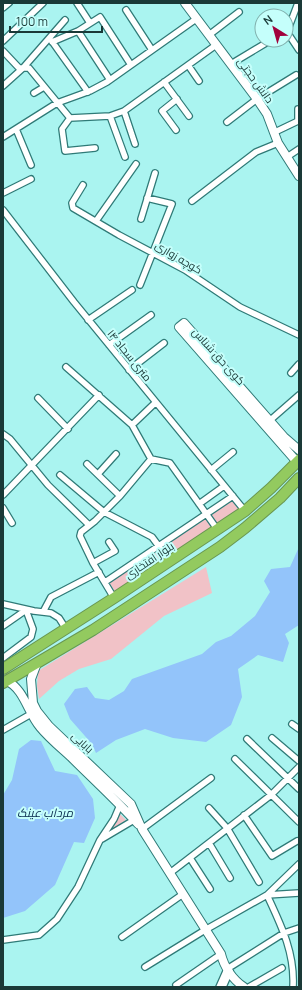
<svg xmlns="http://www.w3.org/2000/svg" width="302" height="990" viewBox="0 0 302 990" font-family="Manrope,Cairo,sans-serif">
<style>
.green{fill:#f1c2c7}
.water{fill:#93c4fa}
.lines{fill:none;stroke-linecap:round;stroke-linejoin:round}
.street-casing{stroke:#2f7a77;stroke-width:8}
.secondary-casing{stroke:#2f7a77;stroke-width:10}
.highway-casing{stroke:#699751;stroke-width:12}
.street{stroke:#fff;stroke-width:5.5}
.secondary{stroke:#fff;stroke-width:8}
.highway{stroke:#93ca5f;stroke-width:10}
.labels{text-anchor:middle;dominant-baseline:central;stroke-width:4;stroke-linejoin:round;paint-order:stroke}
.street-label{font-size:11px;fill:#1a3937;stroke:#c5fffb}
.water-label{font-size:12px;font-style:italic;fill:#0b2e50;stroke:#c5fffb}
</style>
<rect width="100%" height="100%" fill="#aaf4f0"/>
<!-- green -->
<path class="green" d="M232,497l10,13 -127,82 -6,-10z
M206,567l6,26 -48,23 -53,43 -32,10 -20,12 -20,18 -2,-13 1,-15z
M120,814l6,6 -18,12z"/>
<!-- water -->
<path class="water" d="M299,547v78l-14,9 4,9 -6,19 -25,-7 -20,14 4,28 -11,28 -25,17 -33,-4 -28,-9 -29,11 -20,13 -4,-9 -22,-25 -6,-15 11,-15 12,-2 8,11 14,2 15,-9 8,-12 70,-25 14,-12 15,-6 24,-20 15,-24 -6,-11 7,-12 19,-2z
M31,740l10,1 14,30 22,4 16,24 2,19 -11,25 -10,-1 -19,43 -30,26 -22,7v-123l9,-15 7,-31z"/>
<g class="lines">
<!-- street casing -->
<g class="street-casing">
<path id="street" d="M77,3l13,20
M298,3l-11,29 12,18
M3,8l6,-5
M126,10l26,40
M78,31l32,49
M209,35l30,-23
M51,40l37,52
M3,41l40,-38
M52,42l26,-11 22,-14 31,48
M3,51l16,17h10l41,50 40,-2 14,-5 92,-66
M231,64l40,-24
M188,65l11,16
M164,82l25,34
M3,86l20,-18 42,-48
M34,93l10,-6
M124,111l11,33
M110,116l15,41
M70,118l-8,11 3,22 30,-3
M227,122l30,-23 39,-24
M16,129l15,36
M176,130l-14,-19 15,-12
M275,132l23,-11v-12
M3,137l54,-34 33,-12 17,-9 89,-63
M287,157l12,-8
M83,185l-11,18 1,5 46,27 66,35 55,37 59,28
M3,193l28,-14
M192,201l64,-49 22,-9
M3,210l71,92 171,209
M141,219l14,-46
M96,221l40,-57
M140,285l32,-81 -25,-6
M88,320l44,-30
M109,345l42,-30
M66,367l66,58 19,34
M129,370l35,-27
M291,373l8,-9
M38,398l30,31
M267,423l32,-28
M132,425l23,-22
M3,434l7,5 38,46 41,40
M151,459l19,4 47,66
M87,464l33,32
M211,470l22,-18
M98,474l18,-20
M60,475l44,37 48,25 17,23
M3,495l96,-100
M199,504l25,-18
M3,508l9,15
M93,563l22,-12 -6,-9
M105,582l128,-86
M114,598l-21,-35 -13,-27 1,-4 14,-11 25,-25 31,-37
M3,604l31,7 17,2 8,5 7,11
M43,612l8,-15 48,-25
M3,626l23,-16 7,19 -2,8 -28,21
M292,724l7,5
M3,730l28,-16
M272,738l27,23
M247,739l52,50
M235,759l64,63
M209,808l18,20 32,54
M244,815l28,41 25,-15
M142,829l69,-51
M102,839l32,-19
M209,843l21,35
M190,858l20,31
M170,873l101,-78 28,-28
M122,937l61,-43
M3,940l36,-5 18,-16 21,-32 22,-47 14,-21 6,-14
M145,967l60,-37 62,-35 32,-2
M176,985l45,-31
M219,987l8,-18 57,-36 15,-5
M223,987l7,-16
M249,987l33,-19
M293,987c2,-34 -12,-62 -26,-92l32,-31"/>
</g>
<!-- secondary casing -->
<g class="secondary-casing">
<path id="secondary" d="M185,3l72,96 10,15 11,29 21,33
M297,462l-118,-135 5,-4 100,114 15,13
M37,663l-6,16 2,24 4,8 12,15 82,78 11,25 79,125c3,13 12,26 23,33
M7,681c17,8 21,32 33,46 9,11 20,20 31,30 22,22 46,44 67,67"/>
</g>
<!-- highway casing -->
<g class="highway-casing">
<path id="highway" d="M3,669l111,-71 131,-87 26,-23 28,-28
M3,683l90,-53 127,-83 25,-19 35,-30 19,-20"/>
</g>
<!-- street -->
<use href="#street" class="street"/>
<!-- secondary -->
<use href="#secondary" class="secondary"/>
<!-- highway -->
<use href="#highway" class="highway"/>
</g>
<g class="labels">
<!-- street labels -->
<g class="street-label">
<text transform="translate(256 80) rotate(54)">دانش حجتی</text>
<text transform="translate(179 257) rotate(31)">کوچه زواری</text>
<text transform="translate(130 355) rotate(51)">۱۴ متری سجاد</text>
<text transform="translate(219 356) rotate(48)">کوی حق شناس</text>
<text transform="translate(149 560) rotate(-34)">بلوار افتخاری</text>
<text transform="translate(83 742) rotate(43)">بابایی</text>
</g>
<!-- water labels -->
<g class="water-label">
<text x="45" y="812">مرداب عینک</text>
</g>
</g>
<!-- border -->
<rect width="302" height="990" fill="none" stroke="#1a3937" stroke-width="8"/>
<!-- north arrow -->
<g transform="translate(274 28) rotate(323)"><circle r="19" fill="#c5fffb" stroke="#81b0ad"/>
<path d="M0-3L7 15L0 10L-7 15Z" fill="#a1023c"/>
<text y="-6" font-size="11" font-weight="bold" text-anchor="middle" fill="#1a3937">N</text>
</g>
<!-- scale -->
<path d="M10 26v6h92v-6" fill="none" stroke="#1a3937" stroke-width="2"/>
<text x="16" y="26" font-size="12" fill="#1a3937" stroke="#c5fffb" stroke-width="3" paint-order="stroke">100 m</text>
</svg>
